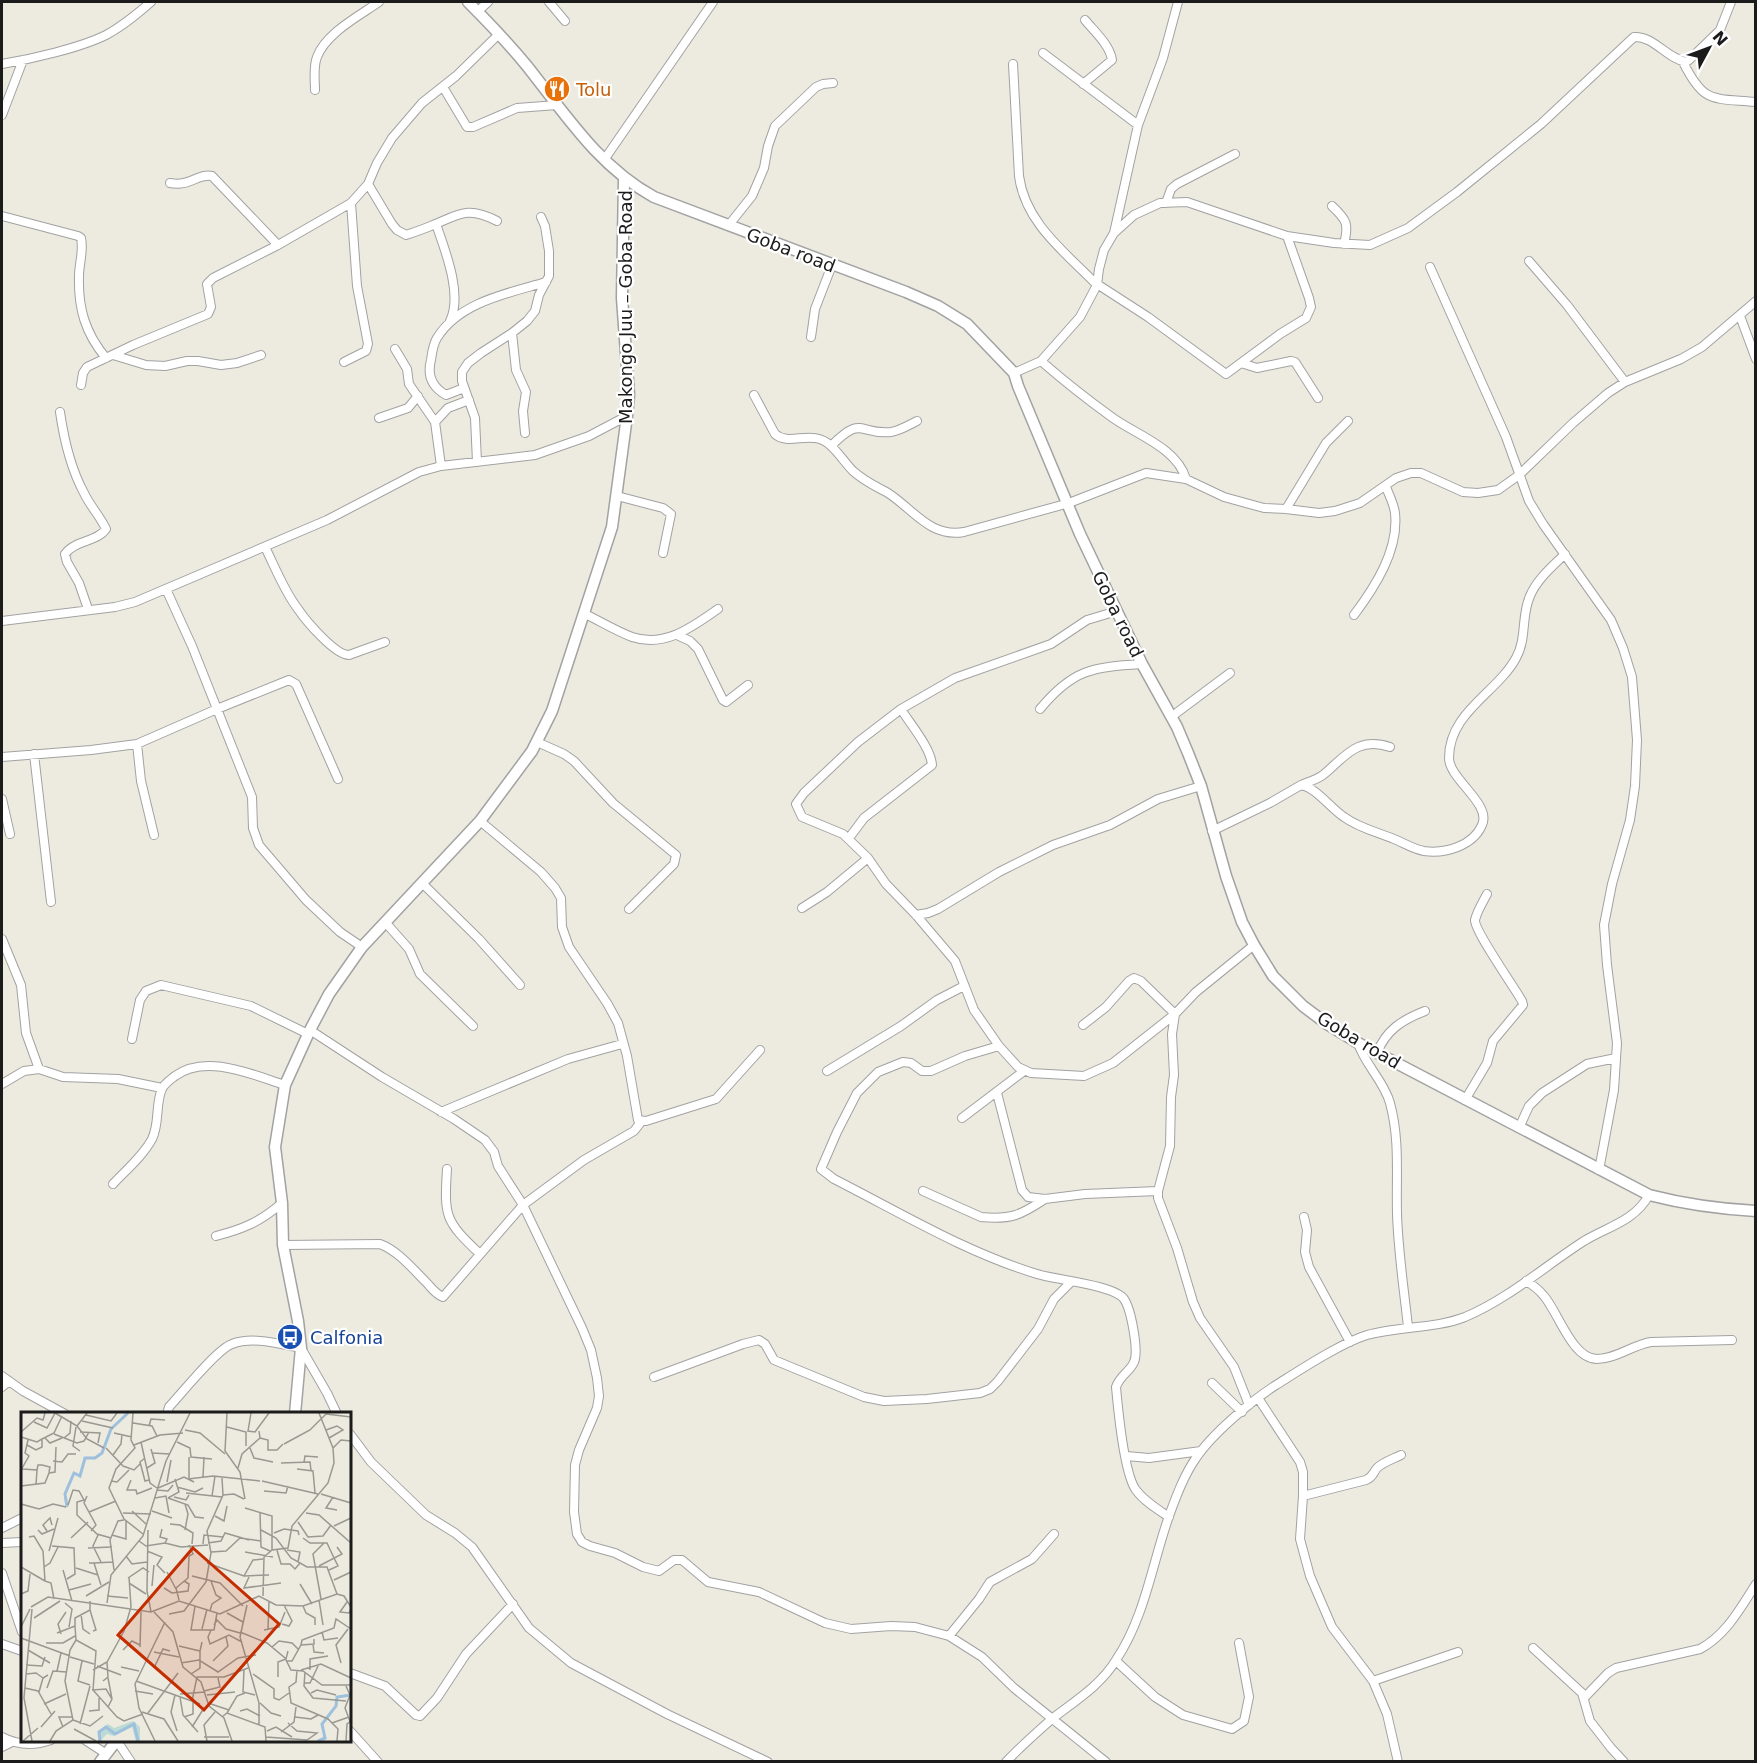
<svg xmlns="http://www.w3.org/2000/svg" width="1757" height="1763" viewBox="0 0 1757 1763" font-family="'DejaVu Sans',sans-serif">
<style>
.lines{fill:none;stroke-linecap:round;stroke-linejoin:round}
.minor-casing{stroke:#a2a2a2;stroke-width:10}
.tertiary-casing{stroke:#a2a2a2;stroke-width:13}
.minor{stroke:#fff;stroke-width:8}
.tertiary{stroke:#fff;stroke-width:10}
.labels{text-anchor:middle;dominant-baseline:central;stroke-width:4.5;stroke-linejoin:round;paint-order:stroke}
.food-label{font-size:18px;fill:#c56008;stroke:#fff;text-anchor:start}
.street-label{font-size:18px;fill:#1b1b1b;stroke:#fff}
.transit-label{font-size:18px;fill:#164399;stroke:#fff;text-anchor:start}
.inset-river{fill:none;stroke:#9ec0dc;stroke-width:3}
.inset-road{fill:none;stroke:#999891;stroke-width:1.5}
.view{fill:#c52c00;fill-opacity:0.15;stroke:#c52c00;stroke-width:3}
.inset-edge{fill:none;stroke:#1b1b1b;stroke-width:3}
</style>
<rect width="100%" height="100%" fill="#edebe0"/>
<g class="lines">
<!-- minor casing -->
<g class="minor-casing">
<path id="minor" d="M549,2l16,19
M477,12l11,-10
M1043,53l95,72
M1683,62c21,42 29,36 73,40
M2,64c29,-5 78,-16 104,-29 17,-9 31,-21 45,-33
M1013,64l6,112c6,47 47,77 78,109
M1083,84l29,-24c-2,-15 -18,-29 -27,-40
M443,87l24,40h6l44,-19 40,-3
M315,90c0,-10 -2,-23 2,-33 9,-24 42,-41 62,-55
M2,115l21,-55
M604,160l109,-158
M170,183c20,4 28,-10 42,-7l66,69
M368,184l24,40 5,6 9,5c9,-3 18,-6 27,-10 27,-11 35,-19 64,-4
M1166,203l5,-14 6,-5 58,-30
M1332,206c15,14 17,18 12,38
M2,216l76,20 3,2c3,13 -2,25 -2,38 -1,32 6,57 27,82
M436,224c9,26 27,71 14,97
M728,226l24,-30 12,-28 4,-22 7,-20 41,-39 7,-3 10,-1
M1114,233l24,-108 25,-67 15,-56
M1529,261l38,44 58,77
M1430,267l76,170 23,64 14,23 68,96 12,28 9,29 5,63 -2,46 -5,34 -18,64 -8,41 3,40 10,78 -3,47 -15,80
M1097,284l51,33 78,57 54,-40 26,-16 5,-11 -2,-9 -22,-62
M1740,316l16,43
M811,337l4,-28 17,-44
M395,349l12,20 2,15 26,38 6,44
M113,355l33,10 19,1 22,-5h11l23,4 16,-2 24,-8
M1041,361c23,20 47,39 72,57 24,17 64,30 73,61
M344,362l22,-11 2,-7 -11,-58 -6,-83
M1241,363l16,5 34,-7 4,1 23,36
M1014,373l27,-12 39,-44 17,-32 2,-16 5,-19 10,-17 20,-18 26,-12 27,-1 100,34 47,7 36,2 38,-17 49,-36 84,-68 93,-87c20,-1 32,21 52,25l3,-2 31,-30 11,-28
M81,385l2,-12 4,-6 46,-22 75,-31 3,-7 -4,-23 6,-6 65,-33 73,-42 17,-19 9,-21 15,-25 30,-35 34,-27 43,-42
M464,388l-18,7c-14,-8 -19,-20 -15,-35 1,-7 2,-16 6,-22 22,-36 72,-45 109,-56
M754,395l21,39c14,13 38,-6 56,12 8,7 14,17 22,25 11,10 22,15 35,22 25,16 42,45 76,39l105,-29 77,-30 40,6 38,18 40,11 22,1 33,4 16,-2 25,-8 36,-25 15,-5h10l42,19 15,1 20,-3 21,-15 54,-52 35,-30 17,-11 56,-23 21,-12 54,-46
M60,412c4,28 10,55 24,81 6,13 16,23 22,36 -9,13 -31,11 -41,25l2,8 12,21 9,26
M379,418l29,-10 10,-12
M435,422l13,-14 21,-8
M525,433l-2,-22 3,-19 -10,-22 -4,-37 15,-12 8,-10 4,-16 10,-19v-25l-4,-25 -4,-9
M831,446c32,-32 27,-11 60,-14 8,-1 18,-7 26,-11
M477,462l-2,-44 -13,-37v-9l6,-9 13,-10 31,-20
M617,496l46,12 8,6 -8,39
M1286,509l40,-66 22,-22
M265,547c10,20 19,44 33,62 8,12 37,46 51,46l36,-13
M166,589l26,57 60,151 1,31 6,17 47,55 34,32 22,15
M1117,611l-30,9 -36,24 -96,34 -54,31 -43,33 -54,51 -8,11 6,13 41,17 25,24 18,26 30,31 39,46 19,49 25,36 19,21 13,6 53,3 29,-13 62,-49 21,-22 58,-47
M585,614c15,7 31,17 47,23 33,11 60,-10 86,-28
M1354,615c21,-28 45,-65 41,-102 -1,-9 -6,-18 -9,-26
M2,621l113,-14 20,-5 192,-82 92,-48 22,-6 94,-11 54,-19 38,-20
M677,635l13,6 8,8 25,51 3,2 22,-17
M1040,709c33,-40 53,-42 102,-45
M1171,717l59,-44
M537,742l27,12 10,7 39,42 63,52 -2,9 -45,45
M137,744l4,37 13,54
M34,754l17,148
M2,757l89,-7 46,-6 80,-35 72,-29 7,4 42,95
M1301,785c7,-3 15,-5 22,-10 22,-18 34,-39 67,-28
M2,799l8,35
M480,821l61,51 14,16 6,10 1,29 7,20 38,56 11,20 9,33 11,64 8,1 70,-22 44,-49
M1212,831l58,-28 31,-18c16,3 29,23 43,32 15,11 33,15 50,22 10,4 19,10 30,12 21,3 49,-5 58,-26 10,-21 -33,-46 -33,-67 0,-46 48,-65 67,-100 11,-19 5,-43 14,-62 7,-17 23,-30 35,-42
M849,838l15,-20 68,-53c-1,-17 -22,-41 -31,-56
M422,883l57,56 41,46
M802,908l25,-16 41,-34
M916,915l12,-2 10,-4 61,-37 54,-27 57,-20 48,-26 43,-13
M385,922l24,27 11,25 53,52
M2,939l19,46 5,48 13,36
M1083,1025l23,-18 23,-26 5,-3 7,3 34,33 -3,20 2,41 -3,22 -1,49 -12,45v7l19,50 16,54 7,16 34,49 15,38
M310,1030l72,47 72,42 31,21 9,12 4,14 25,39 59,123 9,22 6,28 2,18 -2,12 -18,42 -4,15 -1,47 3,22 5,8 8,4 25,7 28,14 16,4 15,-11h8l26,22 51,10 66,31 26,6 40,-3 24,1 34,9 33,21 32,31 92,74
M132,1039l8,-39 6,-9 15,-6 90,21 57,28
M1358,1043c7,22 26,38 32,60 10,37 6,72 7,110 1,38 7,76 11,114
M999,1046l-34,10 -34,15h-9l-11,-8 -8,-1 -25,10 -21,21 -20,39 -16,37 13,10c67,34 131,73 203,95 19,6 77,11 87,25 7,10 15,52 10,63 -4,10 -14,13 -18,25 2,22 8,87 20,103 8,11 21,19 33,27
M1377,1053c9,-23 25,-33 48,-42
M827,1071l74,-45 36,-26 27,-14
M2,1084l22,-13 15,-2 24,8 55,2 44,9
M997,1093l25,97 6,7 17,2 40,-5 73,-3
M1465,1100l22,-37 6,-22 30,-36 -1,-4c-8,-14 -48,-71 -47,-81 2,-9 8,-18 12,-26
M441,1112l127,-53 54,-15
M962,1118l62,-47
M1519,1128l10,-22 13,-13 45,-29 29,-6
M447,1169c-3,48 -2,52 33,85
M113,1184c13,-14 30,-28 39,-45 8,-16 3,-35 10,-50 2,-5 8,-9 13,-13 31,-23 78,-1 110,9
M923,1191l58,26c30,3 40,-2 64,-18
M1304,1217l3,13 -2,22 4,15 41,75
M216,1236c27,-7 44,-14 66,-33
M283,1245l97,-1c18,7 31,23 45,37 6,6 10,13 18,16l80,-92 61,-45 50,-29 7,-9
M1526,1281c7,4 13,9 18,15 14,16 28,63 53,63 19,0 35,-14 54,-17l81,-2
M2,1376l21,15 42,23
M654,1377l89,-33 16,-4 6,4 9,16 90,37 20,4 43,-2 53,-6 10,-4 8,-8 40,-52 16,-30 16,-16
M1212,1383l30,29
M2,1387l7,-6
M1258,1398l42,64 3,10v24l-3,43 10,37 22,51 41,54 14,33 11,48
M167,1414l2,-7c13,-14 48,-58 63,-63 21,-8 47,0 69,4l26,45 10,21
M350,1434l21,28 55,53 29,18 17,14 57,81 42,35 96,51 101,48
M1126,1456l23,2 52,-7
M1303,1496l63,-16c7,-3 7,-7 11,-12 6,-6 16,-9 24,-13
M2,1528l20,-10
M2,1543l20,-1
M2,1573l20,59
M949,1636l30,-37 11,-17 42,-23 22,-25
M2,1644l20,7
M1533,1648l49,45 8,28 21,27 13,14
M1116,1661l39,36 28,18 49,14 12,-8 5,-24 -10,-54
M350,1673l35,13 31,29 4,1 17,-18 29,-44 47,-50
M1373,1681l85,-29
M1584,1698l24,-25 8,-5 84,-19c26,-14 40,-40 56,-65
M350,1731l28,31
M2,1737c15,8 32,9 49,3
M85,1740l20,13
M117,1741l14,21
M2,1747l10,-5
M1006,1762c15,-16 31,-30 47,-44 22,-17 48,-33 63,-58 29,-43 36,-96 53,-144 7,-19 15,-41 27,-58 16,-24 55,-57 80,-73 24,-15 65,-42 91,-50 32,-9 67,-6 98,-18 43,-18 80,-51 119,-76 23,-14 51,-20 65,-46"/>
</g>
<!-- tertiary casing -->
<g class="tertiary-casing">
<path id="tertiary" d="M468,2c20,20 40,41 59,64 38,48 72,101 127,131l252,95 32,14 29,18 47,49 4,13 62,148 62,130 35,63 11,26 13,33 25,90 16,46 12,23 19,31 30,30 24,18 31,19 291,152c35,9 70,14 107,16
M295,1414l6,-66 -3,-27 -15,-76 -1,-42 -7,-56 10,-62 25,-55 19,-36 33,-47 118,-126 52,-70 20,-40 60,-184 15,-111 2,-21 -7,-97 2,-119
M100,1762l17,-22"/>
</g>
<!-- minor -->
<use href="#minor" class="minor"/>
<!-- tertiary -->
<use href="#tertiary" class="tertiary"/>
</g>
<!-- icons -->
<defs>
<g id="restaurant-disc" transform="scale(1.35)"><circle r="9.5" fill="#e8710a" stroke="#fff"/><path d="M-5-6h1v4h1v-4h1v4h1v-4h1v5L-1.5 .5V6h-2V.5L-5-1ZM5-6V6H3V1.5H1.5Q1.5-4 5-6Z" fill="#fff"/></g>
<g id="bus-disc" transform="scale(1.35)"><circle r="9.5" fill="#1a4fb4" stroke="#fff"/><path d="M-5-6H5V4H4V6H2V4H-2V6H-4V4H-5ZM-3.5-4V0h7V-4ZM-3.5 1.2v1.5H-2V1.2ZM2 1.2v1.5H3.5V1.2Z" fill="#fff"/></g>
</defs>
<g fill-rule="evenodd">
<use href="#restaurant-disc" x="557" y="89"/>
<use href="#bus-disc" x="290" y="1337"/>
</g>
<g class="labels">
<!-- food labels -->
<g class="food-label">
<text x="576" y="89">Tolu</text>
</g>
<!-- street labels -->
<g class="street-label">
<text transform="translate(791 250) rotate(21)">Goba road</text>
<text transform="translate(625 307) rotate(-90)">Makongo Juu – Goba Road</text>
<text transform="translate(1118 614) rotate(64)">Goba road</text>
<text transform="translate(1359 1040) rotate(31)">Goba road</text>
</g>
<!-- transit labels -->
<g class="transit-label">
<text x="310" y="1337">Calfonia</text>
</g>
</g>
<!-- overview -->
<g transform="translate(21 1412)">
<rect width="330" height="330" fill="#edebe0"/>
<path d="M112,309l7,6v14h-4l-4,-14 -19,9 -6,-2 -7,7 -2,-10 10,-7 6,4z" fill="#bcdbd4"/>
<path class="inset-river" d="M46,95l-2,-13 9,-21 6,3 5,-18h10l7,-5 9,-24 17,-16M79,329l-1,-9 7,-5 9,7 19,-10 4,17M297,329l7,-3 -3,-14 14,-18 1,-9 14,-2"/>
<path class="inset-road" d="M34,1l22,13 10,-13M112,1l-2,27 4,8 -19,21 -7,19 15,31 19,15M206,1l-2,38 15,21 5,27M230,1l-3,18 7,1 14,-19M65,3l25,6 6,-8M61,9l31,7M13,10l13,6 8,-15M112,11l19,3 5,10M56,14l10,13 17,9M128,14l2,-7 14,1M55,15l-3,19 7,5M206,15l19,5v14M164,18l15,3 25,21M305,18l11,-4 6,4 -14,8M0,20l16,-14 6,2 2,-7M59,20l20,1 -2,10M93,21l18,4M33,22l23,9 7,-2 5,-9M0,25l16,5 5,-3M24,26l5,5 12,-5M43,26l6,-5 1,-12M239,26l8,2v10h9l6,-6M120,30l9,41 7,5M156,30l13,6 1,9 21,2M263,32l26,-14 16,-16 25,3M6,33l9,5 6,-3v-8l12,-6 8,-17M113,33l26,-10 23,-2M85,36l17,18M229,36l4,10 19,4M312,36l8,-8 10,1M131,41l18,1M92,43l8,-11 1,-10M168,45v21M124,46l-5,4 5,19 4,-1M32,49l9,1 6,-8h8M283,50l1,-6 13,1M260,51l29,-1 1,8M102,54l11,4 6,-6M126,56l8,-5 -4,-14M217,56l4,-14 18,-16 -1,-7M1,57l15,1 -1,15M276,57l16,2 2,22M0,58l8,-14 -4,-3 3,-13M16,58l1,-5h4l8,2 -1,5M182,65l1,-20M167,67l25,-3 47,5M110,68l-4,10h9l1,4 15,-6M90,69l6,1 12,-12M241,69l56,13M146,70l4,-22M0,74l24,-3 4,-10 6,-1 1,-25M156,75l18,5 8,-4M137,76l26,-11 10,5M136,78l11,1 5,-6M243,79l22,2 2,-7M165,81l36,4M300,82l30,9M202,83l11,-1 10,5M66,84l-3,7 12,22 -5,6M191,84l3,-20M153,85l12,3 3,-5M312,85l-7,11 11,2M134,86l11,-2 3,17M147,86l20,7 7,12 9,1M147,86l11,-6 -4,-13M0,92l18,5 14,-5 13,3M47,93l5,-15 6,1 5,9 -7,2v13l20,19 14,4M224,96l27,8v34M111,99l14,13M131,99l20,7M68,100l27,-11M239,100l1,35 9,4M102,101l28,1M285,101l13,2 32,28M194,104l9,5 3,-15M277,110l10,15 15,-1 8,-11M149,112l10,1 13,8 -1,11M313,114l17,-8M141,117l-2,8 7,2 -2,4M17,118l4,4 12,-5M127,118l-1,61 4,21M164,118l3,-16 -3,-10M240,118l15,8 15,20 16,9h20l10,27M26,119l-4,-6 7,-7 2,7M253,121l10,-4 14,2 1,4M77,123l-5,11 8,16M91,123l14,4v-19M8,125l5,-1 9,15 2,30 6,2 3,16M50,126l17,-16M282,126l7,5h17l7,15M118,129l7,5 19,-3 16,4 27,-2M187,131l13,-2 4,-8 24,7M182,132l1,-9 19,2M31,134l22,2 1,26 -8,5M67,136l24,-1M256,138l4,14h9l5,5 5,-6M266,138l13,2 -2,10M28,139l9,-33M126,139l15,6 -5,8 8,8M190,140l15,-1 14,-13 21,3M224,140l28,5M105,144l6,8 15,-2M68,151h5l7,22M73,151l19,-1M186,151l37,13 25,-1M298,154l23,-12 -5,-7M0,155l24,14M23,155l6,-4 8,-16M55,156l22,7M42,158l9,31M93,158l-4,-30 8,-19 6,-1M308,158l9,-4 -4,-8M146,160l9,17M171,164l28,7 23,23M223,164l9,-16 10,-1M228,165l-5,11 37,-5M107,166l15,-10 6,4M313,168l17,-8M108,171l17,11M279,172l12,20M131,174l2,-21M143,176l8,5 16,-2 1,-7 -5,-3M48,178l22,-6M0,182l7,-3 2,-17M65,184l23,-14M86,184l21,2M242,184l1,-39 8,-7 16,-2 4,-22 36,-43 6,-20 -1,-15 -14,-35M300,187l-8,-45 11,-11M158,188l-3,-12 12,-10 1,-22 4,-2 -4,-9M298,188l4,25M69,189v9l-15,8v8l1,14 20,11 -3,39 24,27 7,4 19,-7M326,190l-7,10 9,1 2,-4M44,191l7,6 -3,18M86,191l4,-28 32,-39 23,-75 24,-48M226,193l-7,32 19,66v22M174,194l-4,24h23l3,-17M282,194l3,7 9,5v7M10,195l17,-10 103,15 28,-11 41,13 39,-18 17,9 27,1 34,-12 7,2 7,11M11,197l-8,89 8,43M69,198l6,20 -3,1M189,199l2,-7 9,-6 -5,-3 -5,-14M133,200l19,20 10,35 18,15 8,24 15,12 8,23M206,201l16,9M60,202l2,15 7,5M148,202l15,-3 22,-29 5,-29 -4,-22 16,-36 -1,-17M13,206l26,-17M261,212l7,2 3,-5 -8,-16M193,213l3,-5 9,9 14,4M0,215l9,-18M181,217l5,-20M247,217l1,-28M190,218l-3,7 2,7 19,-9 13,7M243,218l15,-3 6,-15M219,220l27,11 18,15 6,12 12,1 19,14h29M301,220l2,8 14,-2M36,221l18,-7M40,222l-3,-10 8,-12M0,226l49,18M25,231h17l12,-7M292,232l1,8 10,1M280,233l1,-5 32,-12 2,-9 15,10M158,234l21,5 2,-9M119,235l1,-35M251,235l7,-6 13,2 6,6M7,238l22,13M102,238l9,-9 8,4M133,240l25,5M49,245l24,7M61,249l-4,20 12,4M192,249l15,-15 -2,-9M266,249h5l9,-16 13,-1v-5M160,251l18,-3 19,12 20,-14 18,-3M320,251l-5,-18 12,-16M5,253l16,1 3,-9M76,254l24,9M100,255l18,4M133,256l9,-19 7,2M72,258l14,-8 17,-31 7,-24 -2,-30M223,258l-1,22 12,3M276,258l-1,12 -7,5 2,16 37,16 10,10 -1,12M280,258l20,-6 30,14M289,258v-11l18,-3M36,259l4,-18M284,260l-1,14 9,12 33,3M5,262l10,-1 7,5M170,262l9,-6v-17M232,262l21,15v9l5,2 10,-7M257,265v-15l8,-3 2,-8M87,266l4,21M82,269l5,-4 -1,-15M115,269l64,23M283,271h6l9,-19M325,274l4,9 -5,13 6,16M4,276l13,3 13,23M26,276l6,-17 14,1M71,278l14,-1 6,10 -4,8M114,279l18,3M183,279l16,-4 -2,-9M18,280l4,-14 5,-3M290,281l6,-3 19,5M159,282l25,-2M154,283l-4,17 6,19M186,283l28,-3M159,285l3,18 15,17M171,289l5,-24h27l24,-9M187,291l21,7M239,291l11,10 10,3M23,292l22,-10M68,299l10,-1v-12M219,299l7,-2 13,7M121,300l22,7 14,22M127,301l30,-40M206,301l10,-17 8,-3M202,304l4,-3 38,14 1,14M163,305l9,-3v-13M274,305l16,2 7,-4M52,308l17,6 13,-10M311,311l17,-6M59,312l10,-38M20,315l14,-16M42,315l-4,-10h14M171,315l12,-19M53,317l22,12M246,319l9,-4 16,10M260,320l13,-10 2,-15M183,325h25M245,325l41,3 10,-7 -20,-2 -9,-8M2,329l15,-13M29,329l6,-10 17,-11 -8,-39 5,-31 6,-10M134,329l-16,-33 -4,-24 30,-62M186,329l-3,-16 11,-13M325,329l1,-17 4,-3"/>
<path class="view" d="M172,136l86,76 -75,86 -86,-75z"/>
<rect width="330" height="330" class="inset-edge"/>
</g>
<!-- border -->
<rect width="1757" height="1763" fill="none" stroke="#1b1b1b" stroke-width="6"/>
<!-- north arrow -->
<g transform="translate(1709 48) rotate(49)" stroke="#ffffff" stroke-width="4.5" paint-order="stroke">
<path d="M0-4.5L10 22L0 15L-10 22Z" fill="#1b1b1b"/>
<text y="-9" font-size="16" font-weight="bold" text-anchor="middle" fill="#1b1b1b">N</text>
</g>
</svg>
